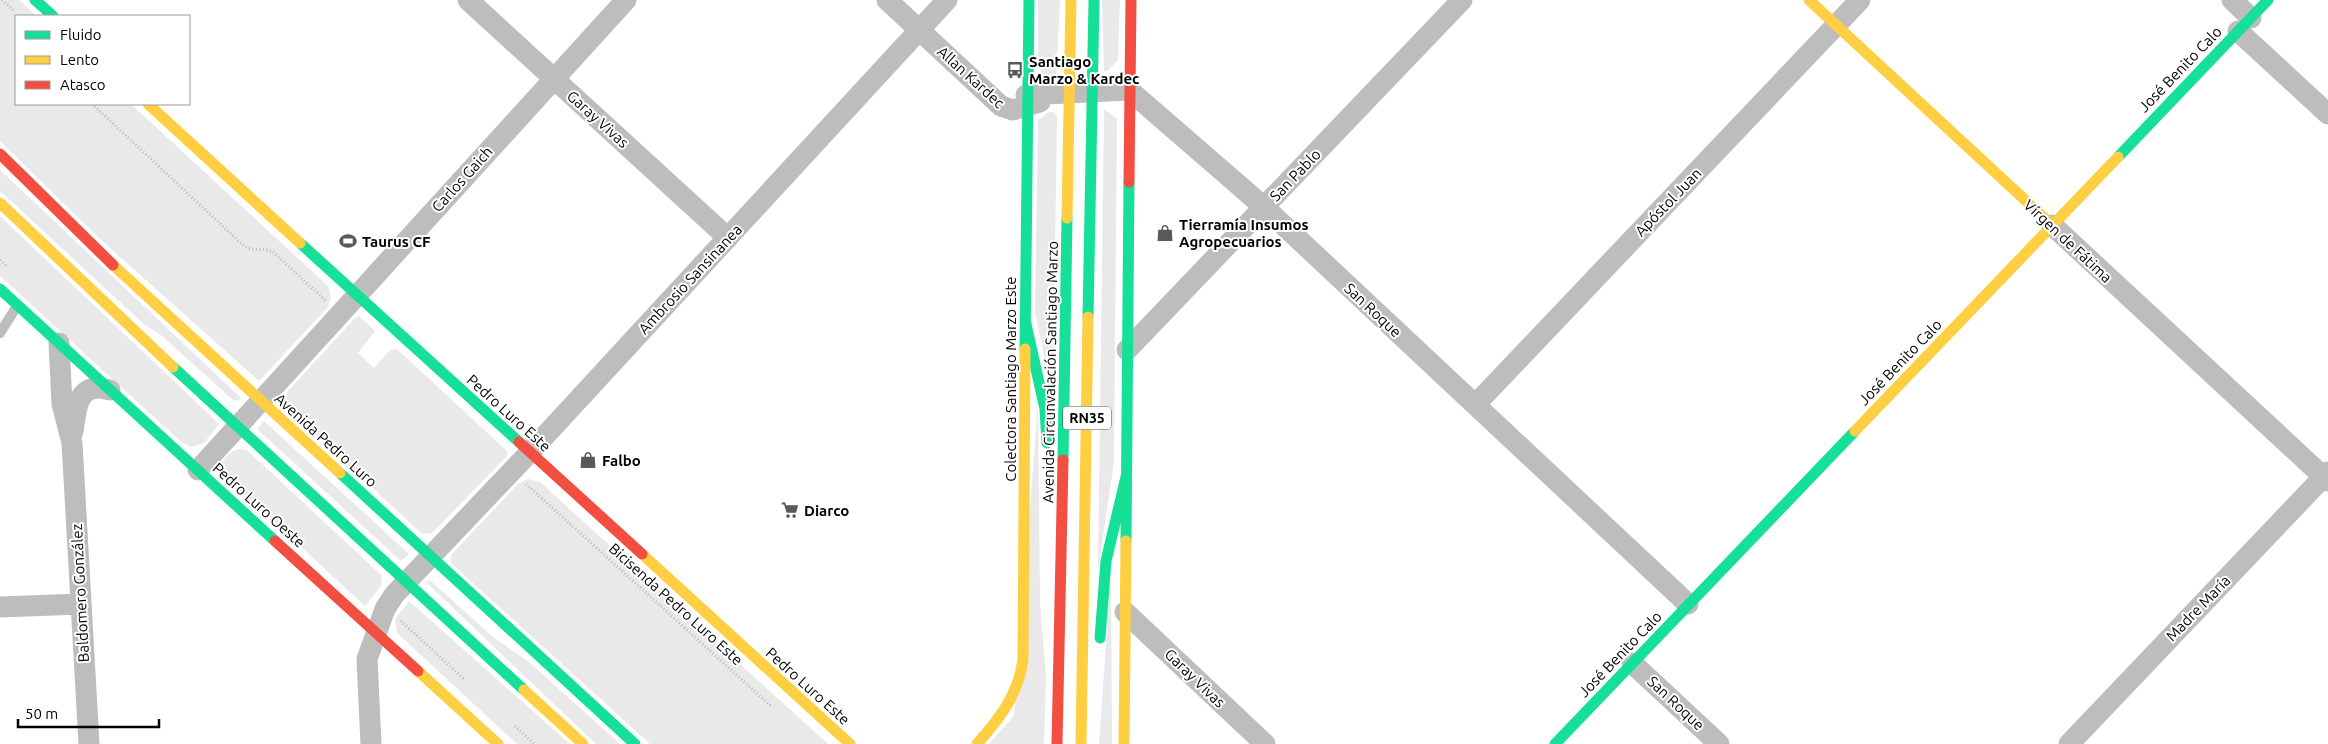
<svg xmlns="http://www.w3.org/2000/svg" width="2328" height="744" viewBox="0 0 2328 744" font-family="Ubuntu,sans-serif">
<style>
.green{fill:#e9e9e9}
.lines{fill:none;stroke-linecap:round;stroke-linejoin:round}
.path{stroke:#b8b8b8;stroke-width:3;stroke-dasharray:1 2.5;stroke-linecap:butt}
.lane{stroke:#bdbdbd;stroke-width:10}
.street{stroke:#bdbdbd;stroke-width:21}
.fast{stroke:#16e098;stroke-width:11}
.slow{stroke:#ffcf43;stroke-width:11}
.jam{stroke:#f24e42;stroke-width:11}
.labels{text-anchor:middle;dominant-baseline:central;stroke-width:4;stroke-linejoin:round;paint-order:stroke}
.shield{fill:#fff;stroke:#4c4c4c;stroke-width:1}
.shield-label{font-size:14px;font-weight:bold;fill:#000}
.poi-label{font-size:15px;font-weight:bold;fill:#000;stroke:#fff;text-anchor:start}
.street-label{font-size:15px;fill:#000;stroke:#fff}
</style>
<rect width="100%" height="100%" fill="#fff"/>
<!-- green -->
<path class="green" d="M0,0h19l18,16h-21v88h115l197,182 3,11 -3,10 -69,74 -158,-141 -101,-99z
M1038,0h22l-4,79 -12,-4 -6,-8z
M1102,0h18l-2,60 -11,11h-3z
M1104,109l13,10 -3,343 -16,108z
M1049,112h5l3,3 -4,281 -18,-83 3,-193z
M0,170l240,227 -1,3 -5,1 -73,-66 -16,-10 -145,-134z
M0,216l219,208 -15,19 -13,4 -10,-5 -181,-166z
M359,316l16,15 -17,22 16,15 16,-18 7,-1 111,103 -1,4 -75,77 -10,1 -139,-130 5,-13 68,-74z
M1038,403l2,197 6,78 -2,66h-55l25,-28z
M264,421l145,133 -8,7 -144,-132z
M238,449l9,1 135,126 -1,10 -16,20 -149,-138 14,-15z
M528,479l12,3 288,262h-178l-199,-181v-8l67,-71z
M1111,571l1,173h-13l12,-172z
M430,580l64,58 35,24 91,82h-24l-170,-162z
M409,601l161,143h-53l-120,-111 -2,-14z"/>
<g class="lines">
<!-- path -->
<path class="path" d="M2,0l12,11
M92,104l152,142c9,6 19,1 29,6l53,49
M0,260l8,7
M526,484l246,223
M401,621l63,58
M515,726l19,18"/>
<!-- lane -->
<path class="lane" d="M0,333l17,-27"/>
<!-- street -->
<path class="street" d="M468,0l260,238
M887,0l114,106 12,4 27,-8
M2232,0l19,18
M2238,31l90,83
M1026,95l103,-5 135,117 424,397
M2052,225l276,256
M59,343l3,61 10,39 17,301
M1127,350l335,-350
M1475,405l385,-405
M73,432c3,-23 4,-52 37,-42
M198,470l428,-470
M0,607l81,-3
M1125,612l140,132
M1632,663l87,81
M371,744l-4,-85 18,-50 9,-14 136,-143 417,-452
M2069,744l259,-272"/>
<!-- fast -->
<path class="fast" d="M35,0l18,16
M2118,157l150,-157
M300,243l219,199
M0,289l275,252
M1088,317l6,-317
M1025,320l20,89 2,34
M1025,349l4,-349
M173,367l351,323
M1063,460l4,-242
M340,473l295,271
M1126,541l3,-359
M1100,638l6,-77 20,-84
M1555,744l300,-313"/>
<!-- slow -->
<path class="slow" d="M1809,0l243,225
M148,104l152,139
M0,203l173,164
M1067,218l4,-218
M113,265l227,208
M1855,431l263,-274
M642,554l208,190
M418,671l80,73
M524,690l59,54
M977,744c23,-26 41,-49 46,-84l2,-311
M1081,744l7,-427
M1124,744l2,-203"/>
<!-- jam -->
<path class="jam" d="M0,154l113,111
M1129,182l2,-182
M519,442l123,112
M275,541l143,130
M1057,744l6,-284"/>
</g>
<!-- icons -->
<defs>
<g id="bus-bare" transform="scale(1.35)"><path d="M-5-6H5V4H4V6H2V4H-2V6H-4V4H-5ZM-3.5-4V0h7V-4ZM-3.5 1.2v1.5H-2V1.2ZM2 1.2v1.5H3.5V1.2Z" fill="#595959" stroke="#fff" stroke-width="2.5" paint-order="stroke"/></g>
<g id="shop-bare" transform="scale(1.35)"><path d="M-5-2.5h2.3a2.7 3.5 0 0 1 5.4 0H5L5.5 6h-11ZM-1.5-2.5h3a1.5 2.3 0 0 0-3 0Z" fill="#595959" stroke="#fff" stroke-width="2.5" paint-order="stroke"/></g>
<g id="stadium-bare" transform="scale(1.35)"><path d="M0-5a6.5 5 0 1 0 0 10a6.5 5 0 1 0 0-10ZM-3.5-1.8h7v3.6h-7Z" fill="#595959" stroke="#fff" stroke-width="2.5" paint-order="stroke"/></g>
<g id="supermarket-bare" transform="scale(1.35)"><path d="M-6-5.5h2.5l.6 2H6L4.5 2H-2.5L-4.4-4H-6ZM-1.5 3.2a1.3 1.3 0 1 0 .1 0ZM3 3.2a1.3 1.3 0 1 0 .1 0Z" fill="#595959" stroke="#fff" stroke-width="2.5" paint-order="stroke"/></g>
</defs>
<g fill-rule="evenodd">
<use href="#bus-bare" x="1015" y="70"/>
<use href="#shop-bare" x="1165" y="233"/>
<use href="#stadium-bare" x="348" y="241"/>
<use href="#shop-bare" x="588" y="460"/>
<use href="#supermarket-bare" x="790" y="510"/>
</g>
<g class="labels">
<!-- shield labels -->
<rect class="shield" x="1063" y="406.5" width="48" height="23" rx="4"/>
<g class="shield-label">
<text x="1087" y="418">RN35</text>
</g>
<!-- poi labels -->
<g class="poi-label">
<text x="1029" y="61">Santiago<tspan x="1029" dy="17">Marzo &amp; Kardec</tspan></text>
<text x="1179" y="224">Tierramía Insumos<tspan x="1179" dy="17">Agropecuarios</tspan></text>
<text x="362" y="241">Taurus CF</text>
<text x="602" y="460">Falbo</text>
<text x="804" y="510">Diarco</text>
</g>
<!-- street labels -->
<g class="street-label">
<text transform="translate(2180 69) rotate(-46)">José Benito Calo</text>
<text transform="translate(971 77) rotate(42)">Allan Kardec</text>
<text transform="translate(598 119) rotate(42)">Garay Vivas</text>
<text transform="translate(1295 175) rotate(-46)">San Pablo</text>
<text transform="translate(462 179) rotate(-48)">Carlos Gaich</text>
<text transform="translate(1668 202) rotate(-46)">Apóstol Juan</text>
<text transform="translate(2068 241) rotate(43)">Vírgen de Fátima</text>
<text transform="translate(690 279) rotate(-47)">Ambrosio Sansinanea</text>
<text transform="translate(1373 310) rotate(43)">San Roque</text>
<text transform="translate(1900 362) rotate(-46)">José Benito Calo</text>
<text transform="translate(1050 372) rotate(-89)">Avenida Circunvalación Santiago Marzo</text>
<text transform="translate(1010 379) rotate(-90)">Colectora Santiago Marzo Este</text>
<text transform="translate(509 413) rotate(42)">Pedro Luro Este</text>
<text transform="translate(326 440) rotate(42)">Avenida Pedro Luro</text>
<text transform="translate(259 505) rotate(42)">Pedro Luro Oeste</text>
<text transform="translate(80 593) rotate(-93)">Baldomero González</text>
<text transform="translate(676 604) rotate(42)">Bicisenda Pedro Luro Este</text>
<text transform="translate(2198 608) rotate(-46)">Madre María</text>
<text transform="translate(1620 654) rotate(-46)">José Benito Calo</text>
<text transform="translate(1195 678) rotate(44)">Garay Vivas</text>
<text transform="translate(808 686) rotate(42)">Pedro Luro Este</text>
<text transform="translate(1676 703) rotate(43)">San Roque</text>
</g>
</g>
<!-- legend -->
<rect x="15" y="15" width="175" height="90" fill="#ffffff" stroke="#999999"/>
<rect x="25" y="31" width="25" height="8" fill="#16e098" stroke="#999999"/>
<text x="60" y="40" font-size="15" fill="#000000">Fluido</text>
<rect x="25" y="56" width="25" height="8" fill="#ffcf43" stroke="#999999"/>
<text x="60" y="65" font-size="15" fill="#000000">Lento</text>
<rect x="25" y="81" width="25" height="8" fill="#f24e42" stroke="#999999"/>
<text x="60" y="90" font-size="15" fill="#000000">Atasco</text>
<!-- scale -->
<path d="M18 719v8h141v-8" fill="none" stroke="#000000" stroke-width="2.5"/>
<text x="25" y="719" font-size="15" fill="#000000" stroke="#ffffff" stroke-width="4" paint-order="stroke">50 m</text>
</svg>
